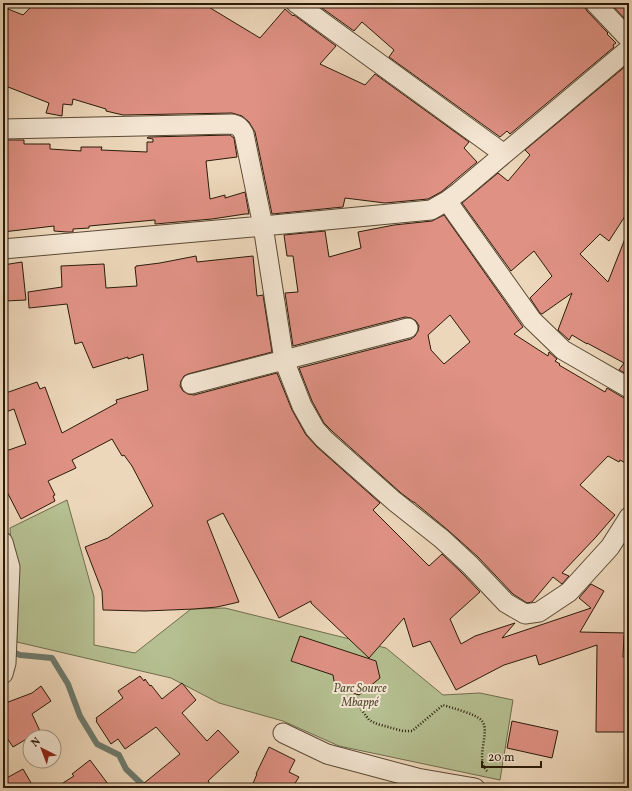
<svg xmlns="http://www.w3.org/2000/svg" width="632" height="791" viewBox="0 0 632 791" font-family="Vollkorn,serif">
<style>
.green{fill:#b5bf91;stroke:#706d4d}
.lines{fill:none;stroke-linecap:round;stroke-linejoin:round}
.stream{stroke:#6d7a6d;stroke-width:6}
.building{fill:#df9184;stroke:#2a1b09;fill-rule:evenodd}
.minor-casing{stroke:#5b4a35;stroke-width:21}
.path{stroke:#2a1b09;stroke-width:2.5;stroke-dasharray:1 2;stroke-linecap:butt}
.minor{stroke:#f3e5d2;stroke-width:19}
.labels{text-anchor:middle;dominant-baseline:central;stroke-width:4;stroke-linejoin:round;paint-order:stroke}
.park-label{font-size:12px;font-style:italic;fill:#544c32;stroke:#f3e5d2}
</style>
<rect width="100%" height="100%" fill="#edd7ba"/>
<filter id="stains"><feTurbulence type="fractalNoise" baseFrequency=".005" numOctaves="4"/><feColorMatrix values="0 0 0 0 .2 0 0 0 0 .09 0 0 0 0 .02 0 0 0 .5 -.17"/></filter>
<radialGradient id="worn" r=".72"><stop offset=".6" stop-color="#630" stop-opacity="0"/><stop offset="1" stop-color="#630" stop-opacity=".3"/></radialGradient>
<!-- green -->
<path class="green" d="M67,500l27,97v48l41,8 56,-44 34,-1 161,40 57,47 37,-2 33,7 -13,80 -161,-34 -56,-25 -64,-18 -48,-25 -154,-36 -7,-114z"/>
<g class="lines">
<!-- stream -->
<path class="stream" d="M10,651l10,4 32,3 16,26 12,32 17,28 22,11 7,14 20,19"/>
</g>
<!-- building -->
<path class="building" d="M35,3h167l58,35 25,-29 8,7 1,-1 42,31 -16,18 45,21 10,-11 94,68 -5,6 13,14 -36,30 -13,7 -43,4 -40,-5 -2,9 -71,7 -17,-82 -6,-10 -7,-6 -10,-3 -109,2 -17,-4v-2l-33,-10 -1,6 -9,-1 -1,12 -16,-3 3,-10 -46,-18v-78l20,8z
M315,3h269v3l3,5 21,22 -1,1 9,9 -3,2 1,2 -104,87 -3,-3 -7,6 -111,-80 5,-7 -32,-28 -8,9z
M610,3h19v19h-1z
M627,65l2,3v141l-2,4 -18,28 -9,-7 -20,20 28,28 20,-51h1v144l-10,-5 5,-7 -37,-20v1l-15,-9 -3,5 -11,-10 14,-37 -30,21 -2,-1 -10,-15 22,-22 -18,-25 -23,20 -49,-68 36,-30 10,8 22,-26 -5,-5z
M230,135l4,3 3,19 -31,4 4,38 15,-4v3l20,-6 4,22h-4l-33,5 -57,5v-4l-66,6v2l-16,1v3h-6l-13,-1v-5l-51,6v-92h21v4h26v5l31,2v-4h21l-1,3 46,2v-10h6v-3l-6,-1 1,-1z
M444,215l79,112 -9,7 34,22 1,-4 8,7 -2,2 5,3 -1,1 46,27 2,-4 17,10 5,1v66l-9,-5 -1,2 -11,-6 -28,29 35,30 -19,22 -34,36 7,3 -7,8 -9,-7 -21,25 -5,1 -14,-9 -35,-37 -29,-26 -35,-29h-1l-12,-9 -69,-62 -8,-8 -12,-22 -13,-33 112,-29 4,-3 3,-5 1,-5 -3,-5 -5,-3 -6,-1 -112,29 -8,-53 13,-1 -5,-36h-6l-3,-21 41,-4 4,26 32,-9 -3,-16 36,-7 38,-4zM450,315l20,27 -26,22 -13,-14 -3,-15z
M196,256l1,6 56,-6 4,40 6,-1 9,57 -84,22 -4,2 -3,5 -1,5 3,5 5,3 6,1 83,-22 15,37 14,25 11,12 63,56 -7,7 56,56 13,-12 20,19 18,19 -30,27 11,25 14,-8 40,-13 -13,15 89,-30 -12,-10 12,-14 13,7 -24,41 46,1v2h-2l-1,22h6v75h-33l1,-87 -58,20 -3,-10 -32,10 -48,25 -26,-49 -17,6 -9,-29 -35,40 -58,-55v-2l-32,17 -56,-105 -16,8 32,81 -22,5 -23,2 -49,2 -42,-1 -1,-19 -17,-44 23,-9 45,-32 -21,-40 -8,-11 -2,1 -10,-17 -40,21 4,8 -28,13 7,14 -2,1 2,5 -34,18 -18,-35v-32l23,-8 -12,-35 -11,4v-19l34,-12 3,7 5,-2 17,46 55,-30 -1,-3 32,-10 -5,-36 -15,5v-2l-35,11 -11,-26 -7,2 -8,-40 -38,4 -1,-16 34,-5 -1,-21 43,-2 2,24 31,-2 -2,-19h1v-1l24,-3z
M22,262l4,38 -21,1 -2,-17v-19z
M300,636l76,25 4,17 -21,17 -24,-8 -2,-12 -42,-14z
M140,676l4,5 1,-2 5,7 1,-1 11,14 20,-16 14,17 -14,13 25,28 11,-11 21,22 -31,29 5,7h-75l42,-34 -24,-27 -31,22 -7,-10 -7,5 -15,-23 1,-1 -1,-2 27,-20 -5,-7z
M41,686l10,15 -19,13 8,17 -27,16 -10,-15v-28l29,-11z
M512,721l46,10 -6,27 -45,-10z
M269,747l26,13 -6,12 10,5 -7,11h-41l6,-14h-1z
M90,760l21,28h-56l19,-12 -2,-2z
M23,769l11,19h-31v-8z"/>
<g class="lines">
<!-- minor casing -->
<g class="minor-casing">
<path id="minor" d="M296,3l208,151
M595,3l34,36
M3,129l229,-5c7,2 9,4 12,10l19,92 21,134 18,46 13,23 9,10 70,62 48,38 28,26 36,38 19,11 14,-2 30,-20 41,-45 19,-30
M447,201l85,119 31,30 66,38
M3,249l260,-23 168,-16 16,-9 12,-9 45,-38 125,-105
M191,384l217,-56
M3,542l7,25 -4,96 -3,11
M283,733l44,21 90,24 58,10"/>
</g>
<!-- path -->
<path class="path" d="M356,702l13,18 8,4 26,7h9l31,-26c9,3 33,9 38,15 11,10 -7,38 6,51"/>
<!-- minor -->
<use href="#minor" class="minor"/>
</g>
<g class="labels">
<!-- park labels -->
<g class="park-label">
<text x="360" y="689">Parc Source<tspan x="360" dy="14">Mbappé</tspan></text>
</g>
</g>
<!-- margin -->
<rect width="632" height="791" fill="none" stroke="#edd7ba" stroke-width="16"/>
<rect x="4" y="4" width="624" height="783" fill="none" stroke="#2a1b09" stroke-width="2"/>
<rect x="8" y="8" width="616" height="775" fill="none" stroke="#2a1b09"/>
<!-- north arrow -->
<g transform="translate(42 749) rotate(318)"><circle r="19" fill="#f3e5d2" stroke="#a39482"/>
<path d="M0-3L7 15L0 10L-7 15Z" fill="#8f2418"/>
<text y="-6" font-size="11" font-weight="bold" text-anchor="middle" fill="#2a1b09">N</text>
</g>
<!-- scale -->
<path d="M482 761v6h59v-6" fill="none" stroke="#2a1b09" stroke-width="2"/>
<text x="488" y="761" font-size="12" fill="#2a1b09" stroke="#f3e5d2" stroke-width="3" paint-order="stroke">20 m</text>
<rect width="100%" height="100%" filter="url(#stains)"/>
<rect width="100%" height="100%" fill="url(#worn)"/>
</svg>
